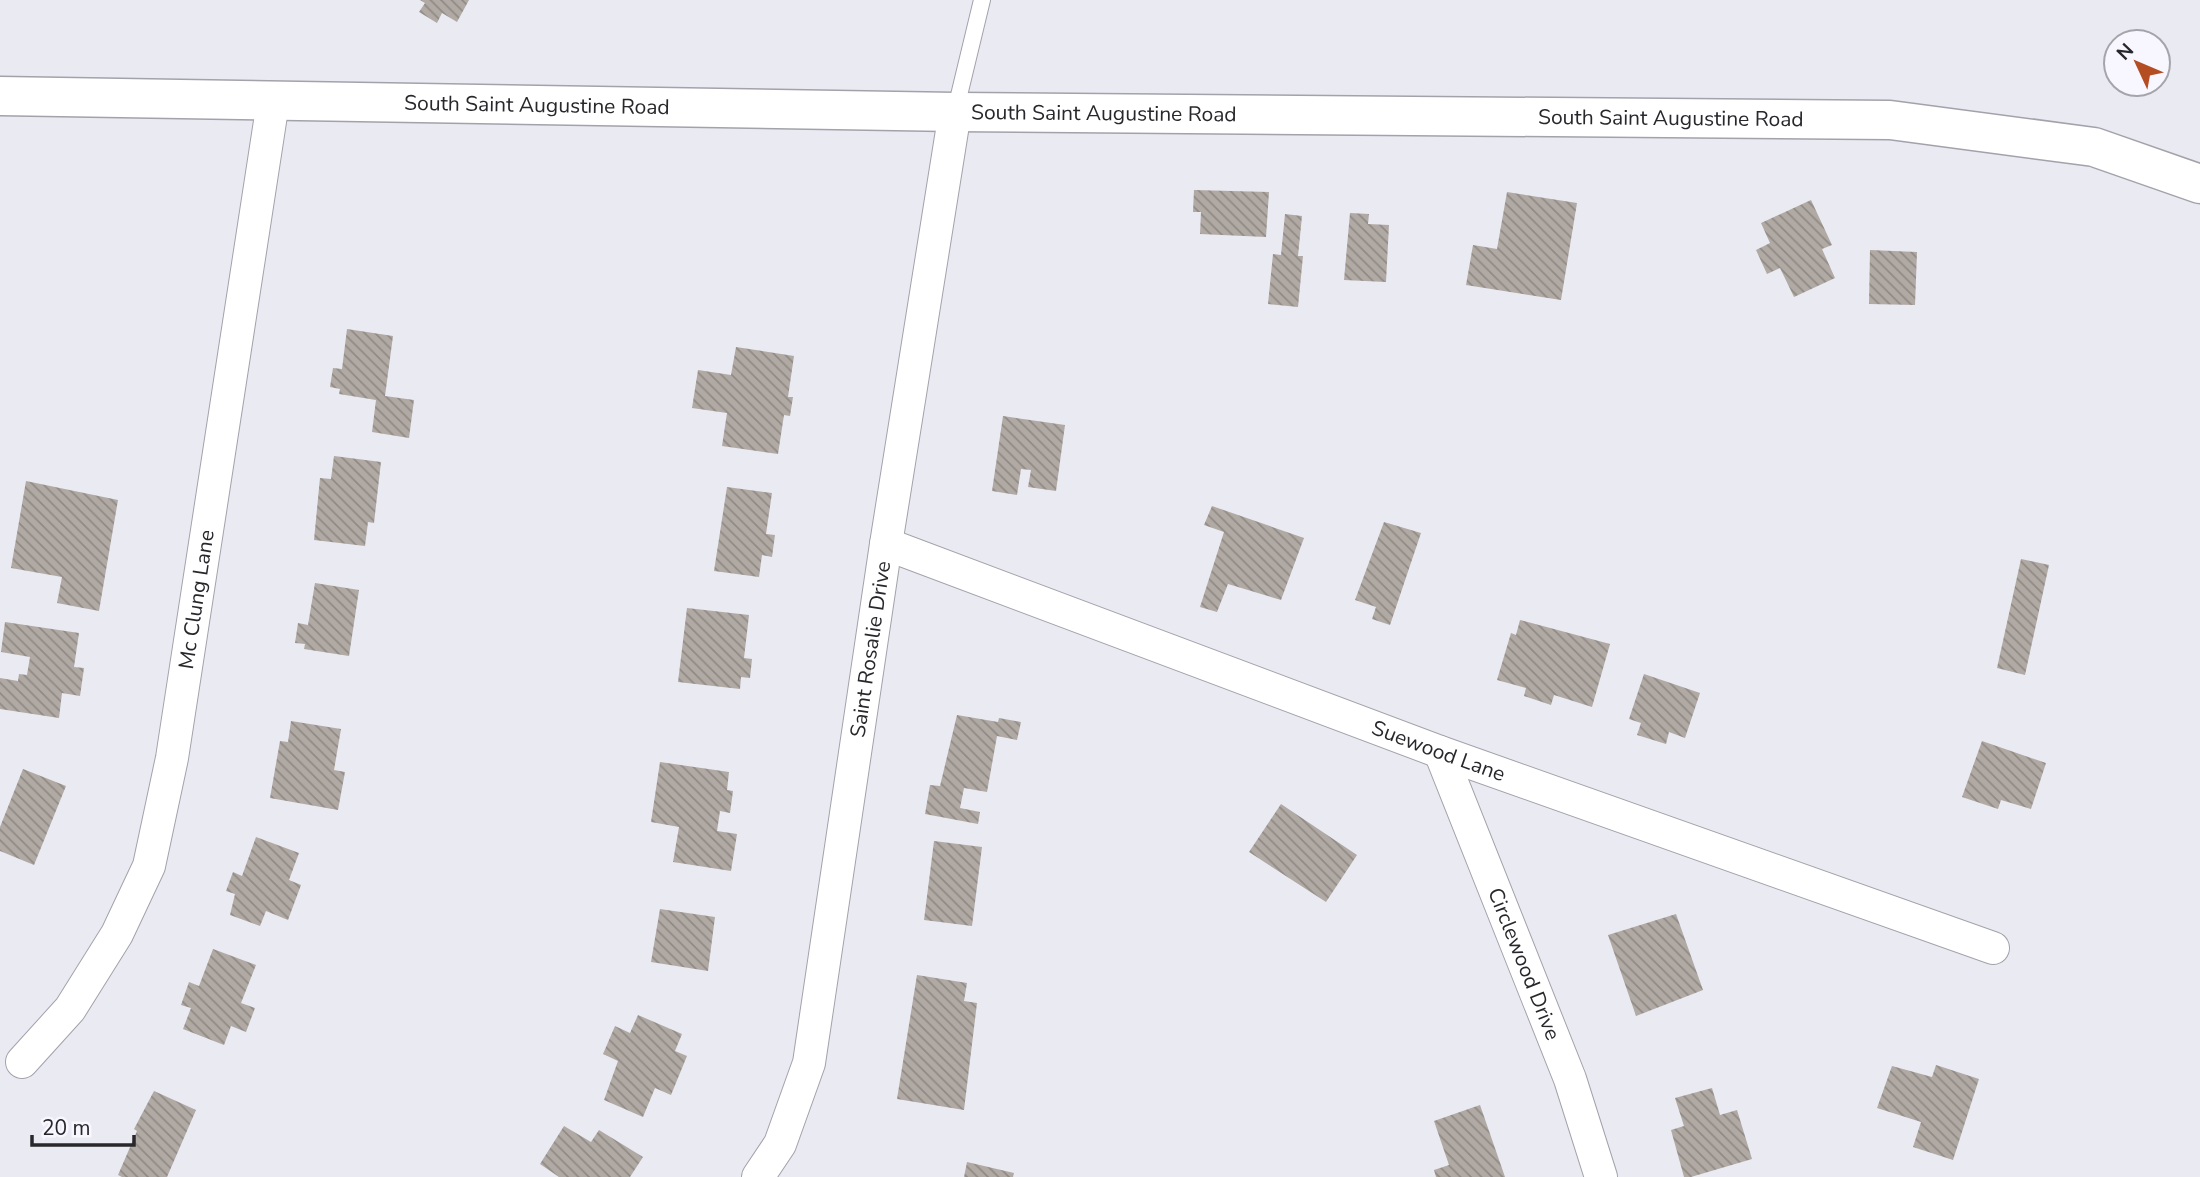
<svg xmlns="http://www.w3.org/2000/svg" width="2200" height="1177" viewBox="0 0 2200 1177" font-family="'Nunito Sans',sans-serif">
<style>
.building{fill:url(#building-back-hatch)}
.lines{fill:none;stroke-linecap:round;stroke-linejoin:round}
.lane-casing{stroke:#a3a2ab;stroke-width:18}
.street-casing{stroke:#a3a2ab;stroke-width:34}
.secondary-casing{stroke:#a3a2ab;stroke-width:41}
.lane{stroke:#fff;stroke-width:16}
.street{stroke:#fff;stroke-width:32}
.secondary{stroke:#fff;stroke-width:38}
.labels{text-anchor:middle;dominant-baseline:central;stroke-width:7;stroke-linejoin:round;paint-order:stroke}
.street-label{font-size:21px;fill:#28272b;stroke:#f8f7ff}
</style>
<defs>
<pattern id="building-back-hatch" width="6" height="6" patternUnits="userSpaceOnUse" patternTransform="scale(1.75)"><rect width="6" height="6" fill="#b1a9a3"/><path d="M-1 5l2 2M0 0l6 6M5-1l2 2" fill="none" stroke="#908a85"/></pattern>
</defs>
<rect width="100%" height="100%" fill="#eaeaf3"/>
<!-- building -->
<path class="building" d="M420,0h49l-12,22 -15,-9 -5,10 -18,-11 6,-9z
M1194,190l75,2 -3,45 -66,-3 1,-22h-8z
M1507,192l70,11 -16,97 -95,-15 7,-40 24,4z
M1811,200l21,45 -10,4 13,29 -41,19 -14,-29 -13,6 -11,-24 14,-7 -9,-20z
M1350,213l19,1 -1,10 21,1 -3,57 -42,-2z
M1285,214l17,2 -4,40h5l-5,51 -30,-3 5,-50 8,1z
M1870,250l47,2 -2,53 -46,-1z
M347,329l46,7 -8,60 29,4 -5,38 -37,-6 4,-32 -37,-6 1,-5 -10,-2 3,-19 9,1z
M736,347l58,9 -6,41h5l-3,19 -6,-1 -6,39 -56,-8 5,-33 -35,-5 6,-38 33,5z
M1003,416l62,9 -9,66 -28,-4 3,-17 -10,-1 -4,26 -25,-4z
M334,456l47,6 -7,61 -6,-1 -3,24 -51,-6 6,-62 11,1z
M26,481l92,19 -19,111 -42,-8 5,-26 -51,-9z
M727,487l45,6 -6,41 9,1 -3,22 -10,-2 -3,22 -45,-6z
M1212,506l92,32 -23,62 -53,-16 -11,28 -17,-5 24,-75 -20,-7z
M1384,522l37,11 -31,92 -18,-6 4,-12 -21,-7z
M2021,559l28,6 -24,110 -28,-7z
M315,583l44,7 -10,66 -45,-7 1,-5 -10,-1 3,-20 10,2z
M687,608l62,7 -5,43 8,1 -2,19 -9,-1 -1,12 -62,-7z
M1520,620l90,24 -18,63 -38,-12 -3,10 -27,-9 2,-8 -29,-8 14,-47 5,2z
M5,622l74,11 -5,34 10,1 -4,28 -18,-3 -3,25 -59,-9v-31l18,3 1,-7 8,1 3,-18 -29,-5z
M1644,674l56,19 -15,45 -16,-6 -3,12 -29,-9 4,-12 -12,-4z
M957,715l41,7 1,-4 22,4 -4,18 -20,-4 -10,56 -23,-4 -4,20 20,4 -2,12 -53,-10 5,-29 10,1z
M291,721l50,8 -7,41 11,2 -7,38 -68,-12 10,-57 8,1z
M1982,741l64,22 -15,46 -30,-9 -3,9 -36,-12z
M660,762l69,10 -2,18 6,1 -3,22 -10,-2 -3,20 20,3 -6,37 -58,-9 6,-35 -28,-5z
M23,769l43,17 -32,79 -34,-14v-24z
M1281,804l76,51 -31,47 -77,-50z
M256,837l43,16 -10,27 12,5 -13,35 -22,-9 -6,15 -30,-11 5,-21 -9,-3 7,-19 9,4z
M934,841l48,6 -10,79 -48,-6z
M660,909l55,8 -7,54 -57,-9z
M1676,914l27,76 -67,26 -28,-81z
M213,949l43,16 -15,38 14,5 -9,24 -15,-6 -7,19 -41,-16 8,-21 -10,-3 8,-23 10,4z
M917,975l50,8 -3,18 13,2 -13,107 -67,-11z
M638,1015l44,19 -7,17 12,5 -16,39 -16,-7 -12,29 -39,-17 14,-39 -15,-7 12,-28 15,7z
M1936,1065l43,14 -26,81 -40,-13 8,-25 -44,-14 15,-42 40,11z
M1712,1088l8,27 17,-5 15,49 -61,18h-7l-13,-47 13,-4 -9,-28z
M154,1091l42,19 -29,67h-45l-4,-2 19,-44 -3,-2z
M1480,1105l25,72h-69l-2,-7 15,-5 -15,-44z
M564,1126l27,16 8,-12 44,27 -13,20h-71l-19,-13z
M967,1162l47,11 -1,4h-49z"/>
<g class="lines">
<!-- lane casing -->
<g class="lane-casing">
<path id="lane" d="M955,112l27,-112"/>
</g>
<!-- street casing -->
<g class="street-casing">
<g id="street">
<path id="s1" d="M886,544l554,208 553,196"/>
<path id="s2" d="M1440,752l130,327 31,98"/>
<path id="s3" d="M22,1062l48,-53 47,-75 32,-68 23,-108 101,-656"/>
<path id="s4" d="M758,1177l22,-33 29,-81 77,-519 69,-432"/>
</g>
</g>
<!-- secondary casing -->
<g class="secondary-casing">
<g id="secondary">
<path id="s5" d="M0,96l955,16 935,8 204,27 106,37"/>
</g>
</g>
<!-- lane -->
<use href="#lane" class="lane"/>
<!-- street -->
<use href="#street" class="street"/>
<!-- secondary -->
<use href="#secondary" class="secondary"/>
</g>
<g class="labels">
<!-- street labels -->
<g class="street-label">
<text stroke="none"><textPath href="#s5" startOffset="537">South Saint Augustine Road</textPath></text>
<text stroke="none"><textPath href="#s5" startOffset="1104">South Saint Augustine Road</textPath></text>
<text stroke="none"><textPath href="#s5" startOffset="1671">South Saint Augustine Road</textPath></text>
<text stroke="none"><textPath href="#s3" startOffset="506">Mc Clung Lane</textPath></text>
<text stroke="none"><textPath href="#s4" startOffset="544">Saint Rosalie Drive</textPath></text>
<text stroke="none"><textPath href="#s1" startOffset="590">Suewood Lane</textPath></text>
<text stroke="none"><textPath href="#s2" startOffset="228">Circlewood Drive</textPath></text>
</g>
</g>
<!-- north arrow -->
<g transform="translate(2137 63) rotate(314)"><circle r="33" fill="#f8f7ff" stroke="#a5a4aa" stroke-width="2"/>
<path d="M0-5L12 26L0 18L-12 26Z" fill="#b44e22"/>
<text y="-10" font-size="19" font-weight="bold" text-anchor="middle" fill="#28272b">N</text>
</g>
<!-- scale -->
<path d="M32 1135v10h102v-10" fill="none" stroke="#28272b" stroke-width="3.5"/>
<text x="42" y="1135" font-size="21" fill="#28272b" stroke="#f8f7ff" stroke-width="5" paint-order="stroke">20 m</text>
</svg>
